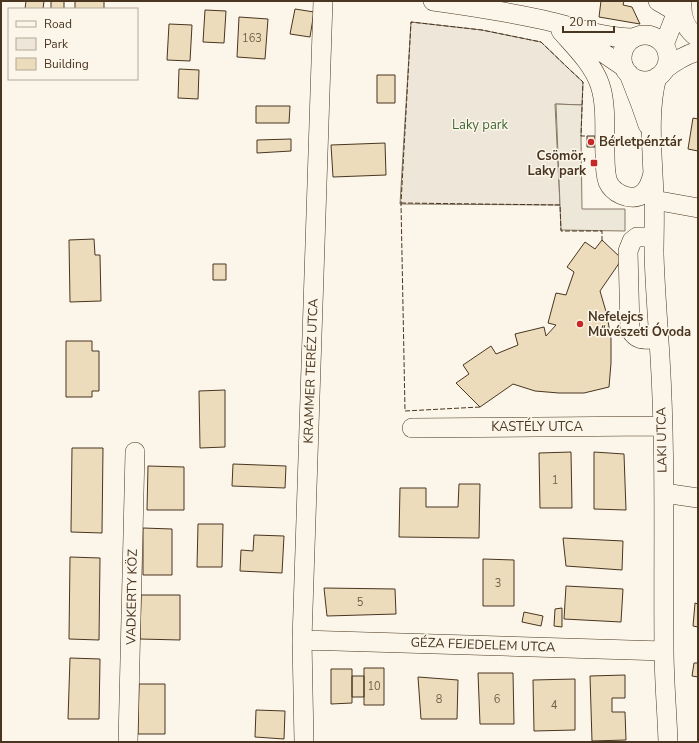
<svg xmlns="http://www.w3.org/2000/svg" width="699" height="743" viewBox="0 0 699 743" font-family="'Nunito Sans',sans-serif">
<style>
.green{fill:#ede6d9;stroke:#887966}
.parking{fill:#ede7d9;stroke:#887966}
.building{fill:#ecdcbc;stroke:#4a3520}
.lines{fill:none;stroke-linecap:round;stroke-linejoin:round}
.minor-casing{stroke:#4a3520;stroke-width:20}
.minor{stroke:#fbf6e9;stroke-width:19}
.fence{stroke:#4a3520;stroke-width:1;stroke-dasharray:5 2;stroke-linecap:butt}
.poi-dot{fill:#c62828;stroke:#fbf6e9;stroke-width:1.5}
.labels{text-anchor:middle;dominant-baseline:central;stroke-width:3;stroke-linejoin:round;paint-order:stroke}
.number-label{font-size:11px;fill:#725f47}
.park-label{font-size:13px;fill:#436837;stroke:#fbf6e9}
.poi-label{font-size:13px;font-weight:bold;fill:#4a3520;stroke:#fbf6e9;text-anchor:start}
.street-label{font-size:13px;fill:#4a3520;stroke:#fbf6e9}
</style>
<rect width="100%" height="100%" fill="#fbf6e9"/>
<!-- green -->
<path class="green" d="M411,22l71,8 59,12 27,26 15,14 -1,23 -27,-1 5,101 -160,-1z"/>
<!-- parking -->
<path class="parking" d="M556,104l26,1 -1,31 1,73h43v22l-64,-1z"/>
<!-- building -->
<path class="building" d="M26,1h18l-1,8h-18z
M51,1h13v8h-13z
M75,1h29v8h-29z
M601,1h23l-1,4 9,2 8,17 -41,-7z
M295,9l19,3 -4,25 -20,-3z
M205,10l21,1 -2,32 -21,-1z
M239,17l29,2 -3,40 -28,-2z
M169,24l23,1 -2,36 -23,-1z
M179,69l20,1 -1,29 -20,-1z
M377,75h18v28h-18z
M256,106h34l-1,17h-33z
M693,118l5,1v32l-10,-2z
M587,136h8v11h-8z
M291,139v12l-34,2v-13z
M385,143l1,32 -53,2 -2,-32z
M94,239l1,16h5l1,46 -31,1 -1,-62z
M602,240l20,19 -22,32 7,24 4,24v24l-2,24 -25,6h-25l-24,-2 -22,-7 -33,23 -24,-24 13,-9 -6,-9 28,-19 5,8 22,-9 -3,-11 29,-7 2,9 10,-11 -8,-2 8,-30 10,2 8,-23 -7,-5 18,-25 10,7z
M213,264h13v16h-13z
M66,341h26v10h7v40h-7v6h-26z
M225,390v57l-25,1 -1,-57z
M72,448h31l-1,85 -31,-1z
M571,452l1,56h-32l-1,-55z
M594,452l30,2 2,56 -32,-1z
M233,464l53,2 -1,22 -53,-2z
M148,466l36,1v43h-37z
M459,484h21l-1,54 -80,-1 1,-49h26v19h32z
M198,524h25l-1,43h-25z
M143,528l29,1v46h-29z
M254,535l30,1 -2,37 -42,-2 1,-21 12,1z
M563,538l60,3 -1,29 -56,-4z
M70,557l30,1 -1,82 -30,-1z
M483,559l31,1v46h-31z
M566,586l57,3 -2,33 -57,-3z
M324,588l71,1 1,25 -69,2z
M141,595h39v45l-40,-1z
M695,603l3,1v23l-5,-1z
M562,608v19l-8,-1 1,-17z
M524,612l19,4 -2,10 -19,-4z
M70,658l30,1 -1,60h-31z
M694,663h4v14l-6,-1z
M364,668h20v37h-20z
M331,669h21v34l-21,1z
M478,673h35l1,51h-34z
M625,675v23h-13v14h13l1,28 -34,1 -2,-65z
M352,676h12v21h-12z
M418,677l40,3 -1,39h-36z
M575,679v51l-41,1 -1,-51z
M139,684h26v50h-27z
M256,710l29,1 -1,28 -29,-2z"/>
<g class="lines">
<!-- minor casing -->
<g class="minor-casing">
<path id="minor" d="M433,1c37,5 74,11 111,19 30,7 59,18 90,18
M658,1l12,7
M682,2c-1,15 3,27 16,36
M561,31c14,16 32,33 39,54 7,21 4,48 5,70 0,9 0,19 3,27 5,11 20,18 31,14 9,-4 12,-14 14,-23
M568,34l28,14 28,19
M622 58a23 23 0 1 1 46 0a23 23 0 1 1-46 0Z
M664,45l17,-44
M665,69c10,-8 20,-14 33,-18
M629,74l12,31 7,20
M657,77c-10,35 -4,83 -3,120 1,19 0,38 0,57 1,34 4,69 6,103 6,97 3,194 4,291 0,32 3,63 4,94
M654,200l44,8
M654,237h-17l-5,4 -4,10 2,78c7,13 15,10 28,10
M412,428l243,-2 7,-1
M664,493l34,5
M302,640l362,11
M128,742l7,-290
M304,742l-2,-102 21,-639"/>
</g>
<!-- minor -->
<use href="#minor" class="minor"/>
<!-- fence -->
<path class="fence" d="M401,203l159,2 1,26h41v9
M480,407l-75,4 -4,-208 10,-181 71,8 59,12 27,26 15,14 -2,54h6"/>
</g>
<!-- markers -->
<g class="poi-dot">
<circle cx="591" cy="142" r="4"/>
<rect x="590" y="159" width="8" height="8" rx="2"/>
<circle cx="580" cy="324" r="4"/>
</g>
<g class="labels">
<!-- number labels -->
<g class="number-label">
<text x="252" y="38">163</text>
<text x="555" y="480">1</text>
<text x="498" y="583">3</text>
<text x="360" y="602">5</text>
<text x="374" y="686">10</text>
<text x="439" y="699">8</text>
<text x="497" y="699">6</text>
<text x="554" y="705">4</text>
</g>
<!-- park labels -->
<g class="park-label">
<text x="480" y="125">Laky park</text>
</g>
<!-- poi labels -->
<g class="poi-label">
<text x="599" y="142">Bérletpénztár</text>
<text x="586" y="156" text-anchor="end">Csömör,<tspan x="586" dy="15">Laky park</tspan></text>
<text x="588" y="317">Nefelejcs<tspan x="588" dy="15">Művészeti Óvoda</tspan></text>
</g>
<!-- street labels -->
<g class="street-label">
<text transform="translate(311 371) rotate(-88)">KRAMMER TERÉZ UTCA</text>
<text x="537" y="427">KASTÉLY UTCA</text>
<text transform="translate(662 440) rotate(-91)">LAKI UTCA</text>
<text transform="translate(132 597) rotate(-89)">VADKERTY KÖZ</text>
<text transform="translate(483 645) rotate(2)">GÉZA FEJEDELEM UTCA</text>
</g>
</g>
<!-- border -->
<rect width="699" height="743" fill="none" stroke="#4a3520" stroke-width="4"/>
<!-- legend -->
<rect x="8" y="8" width="130" height="72" fill="#fbf6e9" stroke="#b4a999"/>
<rect x="16" y="21" width="20" height="6" fill="#fbf6e9" stroke="#b4a999"/>
<text x="44" y="28" font-size="12" fill="#4a3520">Road</text>
<rect x="16" y="38" width="20" height="12" fill="#ede6d9" stroke="#b4a999"/>
<text x="44" y="48" font-size="12" fill="#4a3520">Park</text>
<rect x="16" y="58" width="20" height="12" fill="#ecdcbc" stroke="#b4a999"/>
<text x="44" y="68" font-size="12" fill="#4a3520">Building</text>
<!-- scale -->
<path d="M563 26v6h51v-6" fill="none" stroke="#4a3520" stroke-width="2"/>
<text x="569" y="26" font-size="12" fill="#4a3520" stroke="#fbf6e9" stroke-width="3" paint-order="stroke">20 m</text>
</svg>
